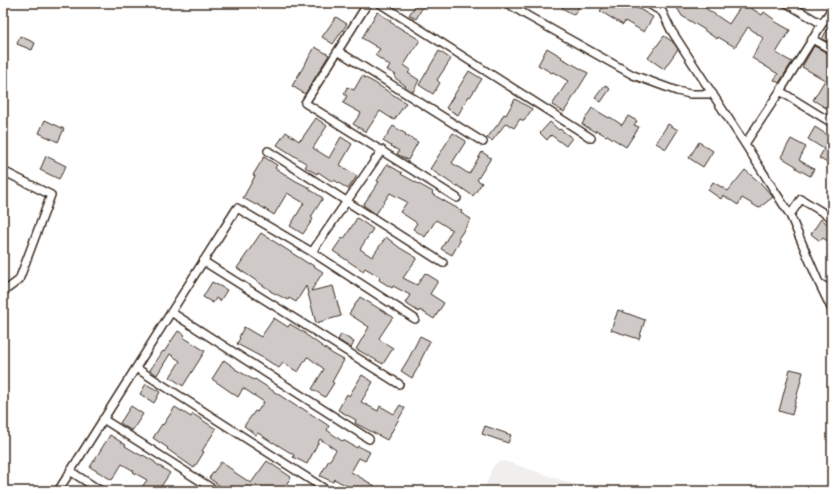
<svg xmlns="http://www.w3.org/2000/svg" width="835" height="494" viewBox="0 0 835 494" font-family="'Playpen Sans',sans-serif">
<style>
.built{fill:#f1efee}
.building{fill:#cfcac7;stroke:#3b2a1e}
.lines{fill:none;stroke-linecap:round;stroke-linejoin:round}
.street-casing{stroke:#3b2a1e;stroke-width:10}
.street{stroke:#fff;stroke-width:7}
</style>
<rect width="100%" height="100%" fill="#fff"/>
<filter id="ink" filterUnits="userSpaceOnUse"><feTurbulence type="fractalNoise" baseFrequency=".025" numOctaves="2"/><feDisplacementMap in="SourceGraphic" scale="8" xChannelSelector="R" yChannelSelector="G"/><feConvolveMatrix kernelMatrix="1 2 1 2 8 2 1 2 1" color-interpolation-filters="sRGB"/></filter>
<g filter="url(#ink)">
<!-- built -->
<path class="built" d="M502,461l6,1 86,29h-110l8,-23 4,-5z"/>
<!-- building -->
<path class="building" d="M417,3h8l-9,16 -7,-4z
M565,3h16l-7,12 -12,-7z
M606,3h23l24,14 -9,15 -19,-11 -2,4 -23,-14z
M674,3h24l31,21 14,-21 19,12 2,-3 11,8 -1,1 16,9 -14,23 16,9 -13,21 -5,-3 4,-6 -26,-16 11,-20 -15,-11 -13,20 -17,-10 -1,2 -12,-8v-1l-23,-14z
M377,12l14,9 -1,1 30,18 -16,25 7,5 -3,3 11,7 -6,12 -8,-5 1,-1 -12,-9 2,-2 -9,-5 3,-4 -15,-11 5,-6 -18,-11z
M336,17l11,7 -14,20 -11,-7z
M832,20v24l-10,-5z
M20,36l15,7 -3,7 -15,-6z
M664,36l9,6 5,7 -14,20 -16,-11z
M814,46l18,9v52l-4,-2 -2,3 -13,-8 12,-20 -23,-13z
M315,47l14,8 -24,39 -13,-8z
M547,48l15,9 -1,1 15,8 12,7 -24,39 -12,-7 16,-24 -15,-9 -1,1 -14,-8z
M439,51l12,8 -14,21 3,3 -7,11 -14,-9z
M469,71l13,8 -12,18 -1,-1 -11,19 -12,-7z
M362,76l13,7 31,20 -12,17 -14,-9 -14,21 -13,-8 8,-11 -18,-10 4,-7 -3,-2 3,-7 7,3z
M605,85l5,4 -9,13 -6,-4z
M515,99l17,10 -8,12 -4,-2 -6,9 -8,-5 -14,18 -5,-3 12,-15 5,-9 2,1z
M592,108l17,10 1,-1 12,8 6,-9 9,5 -3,4 5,2 -13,20 -19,-12 -1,1 -10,-6 -1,2 -13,-8z
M316,118l11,8 -14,22 16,10 12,-21 11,7 -12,21 17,11 -9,13 -14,-9 -1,2 -15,-10 -1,2 -12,-7 2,-3 -30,-19 9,-13 13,9 1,-2 1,1z
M45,120l19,9 -6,13 -19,-9z
M550,122l9,8 1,-1 12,9 -6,8 -15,-11 -4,5 -7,-7z
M668,124l10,6 -12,19 -10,-6z
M393,126l13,8 -1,1 13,7 -10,18 -11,-6 2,-3 -16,-10z
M815,127l17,11v28l-13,-8 5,-9 -16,-10z
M453,133l13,8 -14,22 17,11 13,-22 9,6 -14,22 5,3 -9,13 -16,-11v2l-27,-18z
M791,139l15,8 -7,13 15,9 -4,7 -14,-8v-2l-15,-9z
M699,142l14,9 -10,16 -14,-9z
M46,156l20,10 -7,13 -19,-9z
M264,157l13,8 -2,3 21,13 14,7 -1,1 14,9 -12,19 2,2 -10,15 -13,-8 14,-23 -17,-10 -13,22 -17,-11 -1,1 -13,-7 12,-22 -2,-1z
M387,164l15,9 -1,1 32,18 -1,2 30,17 -1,2 10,6 -13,20 2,2 -8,14 -11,-6 11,-19 -16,-10 -11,17 -12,-8 4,-6 -17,-11 7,-10 -17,-9 -14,21 -13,-9 16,-23 -2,-1z
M745,170l13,11v-1l15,17 -14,11 -17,-10 -4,7 -15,-10 -2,4 -13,-9 5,-8 15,9z
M357,218l16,11 -13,20 12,8 14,-20 14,11 17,10 -14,20 14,7 8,-12 13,8 -8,13 14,9 -10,16 -14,-9 -1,2 -14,-9 5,-8 -17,-9 -1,2 -13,-8 1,-3 -15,-9 -2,3 -30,-20 9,-13 2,1z
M821,219l11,8v17l-9,-6 -3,3 -9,-7z
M261,233l48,31v-1l14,9 -12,19 22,-5 8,30 -25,7 -10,-37 -10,16 -7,-4 -1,2 -18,-9v-1l-33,-22z
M212,282l15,8 -7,11 -4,-3 -3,5 -10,-6z
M360,297l33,20 -14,21 1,1v1l13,8 -10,16 -27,-15 13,-22 -20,-13z
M618,310l27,10 -6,19 -28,-9z
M274,318l14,9 2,-3 15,9v1l28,20 11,6 -12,22 2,1 -9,14 -13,-8 12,-20 -16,-12h-1l-9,15 -15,-9 -4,5 -14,-9 -28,-15 3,-6 -1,-1 5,-10 17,10z
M178,331l7,4 -2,2 22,14 -22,35 -13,-9 10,-16 -10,-7 -13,21 -7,-5 13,-19 1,1z
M341,334l13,8 -3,6 -13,-8z
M420,336l10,5 -11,23h1l-8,14 -11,-7 8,-13z
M224,360l11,8v1l19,11 1,-1 44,29 1,-1 11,7 18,12 -2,4 15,11 1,-1 14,8 1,-2 12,6 -5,9 -6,-3 -8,14 24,14 -2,5h-17l-22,-12 -1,3 -13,-6 9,-16h1l6,-10 -16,-11 -13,25 -14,-7 1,-2 -21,-13v1l-15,-10 -2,2 -12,-9 11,-15 2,1 7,-10 -21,-14 -5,9 -26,-18z
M790,369l13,3 -11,43 -13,-4z
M362,375l11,7 -12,20 17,9 2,-5 14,8 6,-9 5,3 -18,32 -32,-17 1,-3 -18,-10 9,-16 2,2z
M146,384l14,8 -6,11 -14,-9z
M131,406l12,8 -11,17 -12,-8z
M175,407l16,10 2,-3 23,15 -14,22 2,1 -10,16 -27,-19 1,-1 -15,-10 9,-14 1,1z
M485,426l26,9 -3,8 -26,-9z
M110,435l16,10 -1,1 17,10 1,-1 12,7v1l15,10 -12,18h-19l8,-11 -14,-8 1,-1 -12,-7 -10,16 -22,-13z
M267,461l24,16 -9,14h-52l-6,-4 -1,1 -14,-10 12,-16 13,9v1l17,11z"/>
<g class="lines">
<!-- street casing -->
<g class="street-casing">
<path id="street" d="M368,3l-63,100 152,95
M379,3l212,135
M507,3l21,13 105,59 44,16 13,3h23
M647,3l15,9
M658,3l13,27 74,114 45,71 29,68 13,27
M786,3l36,21
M812,39l20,11
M338,51l145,91
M780,91l52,32
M745,144l35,-53 52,-83
M268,151l175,112
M3,171l48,24 -32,85 -16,12
M790,215l11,-16 31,19
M312,252l70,-102
M203,261l196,123
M819,283l13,8
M171,312l198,127
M136,368l192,123
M103,419l113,72
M70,471l31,20
M58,491l179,-283 75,44 103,67"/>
</g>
<!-- street -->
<use href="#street" class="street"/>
</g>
</g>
<!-- margin -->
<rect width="835" height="494" fill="none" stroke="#fff" stroke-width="16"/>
<rect x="8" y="8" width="819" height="478" fill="none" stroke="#3b2a1e" stroke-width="1.5" filter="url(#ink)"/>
</svg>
